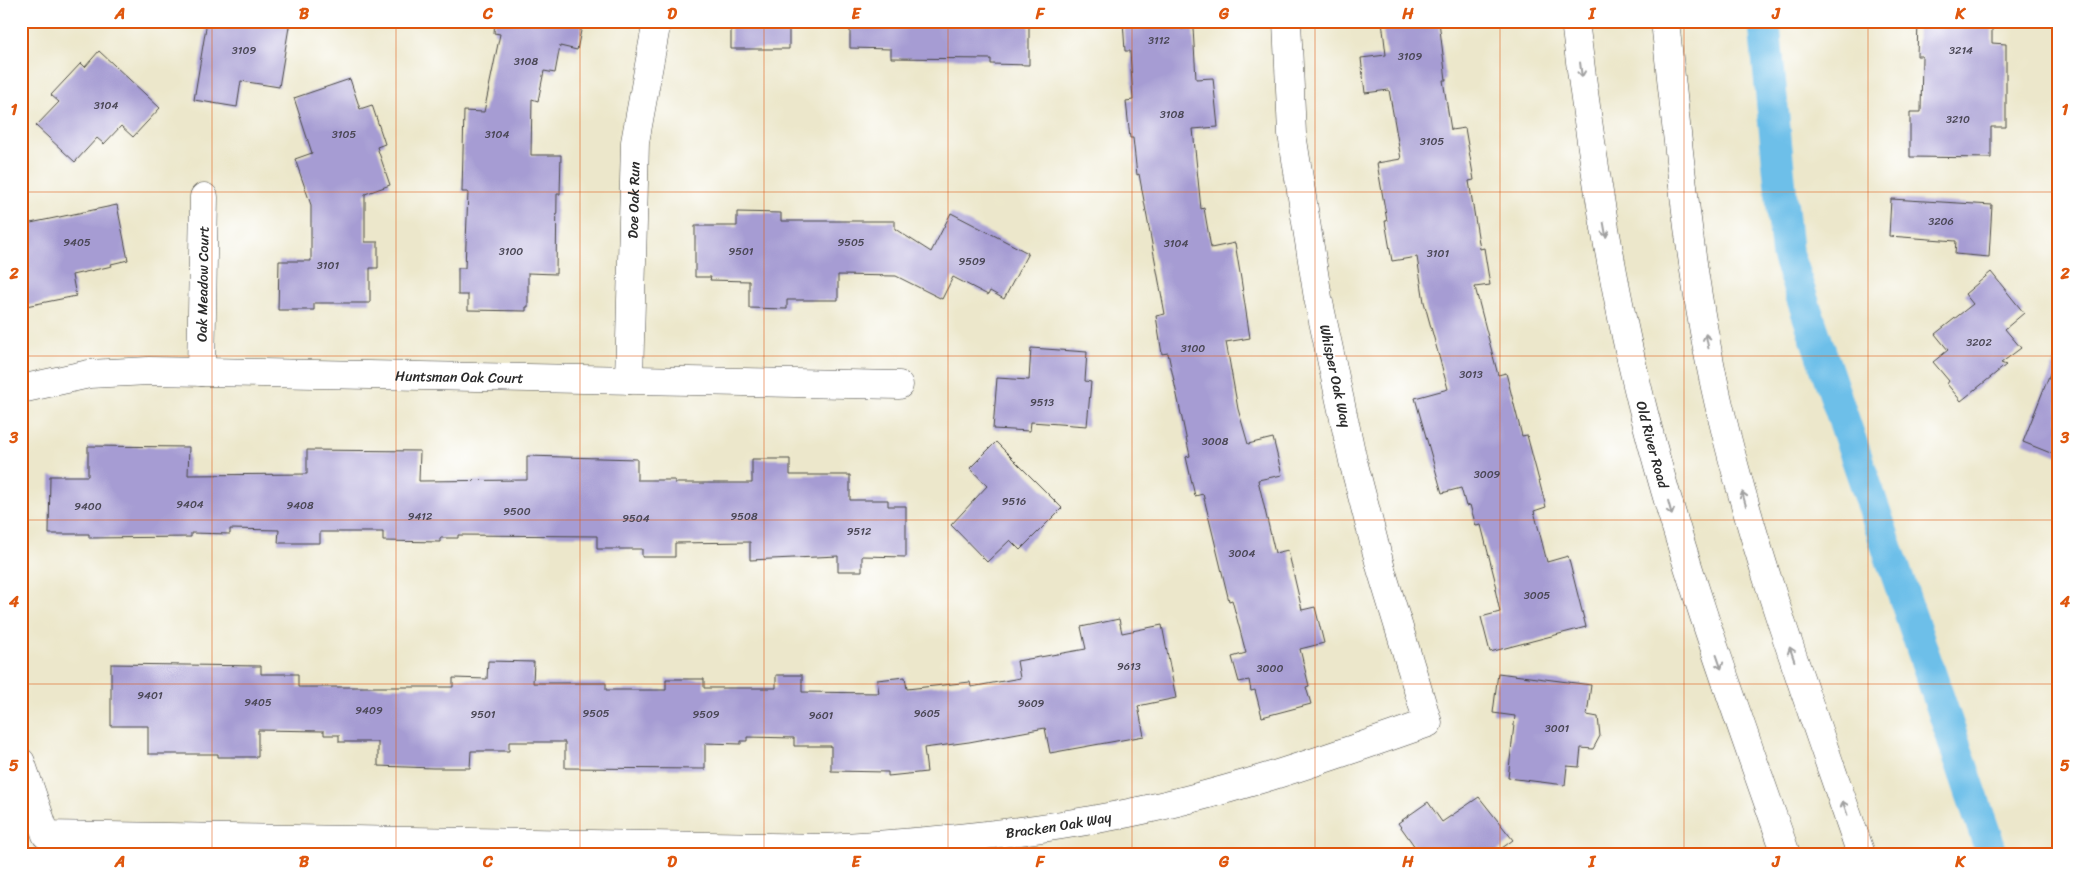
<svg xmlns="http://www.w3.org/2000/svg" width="2079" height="875" viewBox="0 0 2079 875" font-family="Sriracha,sans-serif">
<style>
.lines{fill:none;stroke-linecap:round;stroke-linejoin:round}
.canal{stroke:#6dbfe9;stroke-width:32}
.building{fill:#a69cd3}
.street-casing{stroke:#484743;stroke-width:29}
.secondary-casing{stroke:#484743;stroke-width:29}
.street{stroke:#fff;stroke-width:28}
.secondary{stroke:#fff;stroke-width:28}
.oneway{stroke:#a0a0a0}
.grid{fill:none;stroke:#df570e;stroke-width:1;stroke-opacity:0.55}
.labels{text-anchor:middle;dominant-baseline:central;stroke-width:4;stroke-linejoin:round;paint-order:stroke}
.number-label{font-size:11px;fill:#4a4755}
.street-label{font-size:14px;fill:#2b2b2b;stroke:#fff}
.neatline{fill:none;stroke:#df570e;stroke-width:2}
.grid-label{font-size:16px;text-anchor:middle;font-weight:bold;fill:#df570e}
</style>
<rect width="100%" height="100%" fill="#fff"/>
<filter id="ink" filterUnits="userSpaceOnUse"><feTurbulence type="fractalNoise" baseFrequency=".02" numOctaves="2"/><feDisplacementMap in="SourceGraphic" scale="10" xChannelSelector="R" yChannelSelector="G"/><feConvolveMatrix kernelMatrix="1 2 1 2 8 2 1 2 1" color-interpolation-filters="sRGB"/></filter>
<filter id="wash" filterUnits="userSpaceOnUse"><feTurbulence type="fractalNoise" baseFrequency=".0096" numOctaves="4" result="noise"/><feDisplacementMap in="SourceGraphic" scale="20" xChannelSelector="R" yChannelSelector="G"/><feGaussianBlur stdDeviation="1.12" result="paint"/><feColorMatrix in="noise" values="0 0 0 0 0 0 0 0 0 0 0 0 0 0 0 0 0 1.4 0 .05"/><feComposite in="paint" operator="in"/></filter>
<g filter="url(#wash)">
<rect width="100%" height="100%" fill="#ece7cb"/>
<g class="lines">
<!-- canal -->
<path class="canal" d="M1764,21l23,233 205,600"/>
</g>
<g id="blocks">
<!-- building -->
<path class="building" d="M207,21h83l-11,66 -38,-6 -4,26 -43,-7z
M495,21h88l-6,29 -17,-4 -5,27 -11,-2 -6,30 -6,-2 -1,56h30l-1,39h-3l-1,80 -28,-1v34h-2v4l-58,-1v-15h-10v-27h7l3,-76h-6l2,-81 20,1 16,-78 -6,-1z
M731,21h58v28h-58z
M850,21h179v44l-38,-1v-5l-100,-1v-9l-41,-1z
M1123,21h57l1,8 12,-1 3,51 17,-1 5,49 -25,2 8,80 3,-1 7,40 24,-5 6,36 9,59 -24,4 12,67 10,35 25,-6 9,37 -24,5 17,73 13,-3 14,60 13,-3 9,36 -24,6 9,37 -3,1 5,17 -49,13 -7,-27 -4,1 -2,-11 -10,2 -7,-25 14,-4 -14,-53 -3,1 -26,-107 -8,2 -9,-39 4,-1 -22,-103 -6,1 -6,-38 9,-2 -26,-140 -2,1 -4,-37h-3l-4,-37 7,-1 -3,-49h-5z
M1382,21h57l7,59h-3l8,50 14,-2 9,52 -5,1 11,68 4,-1 6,37 -15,2 23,88 8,-2 16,63 5,-1 19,72 -12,4 13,51 21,-6 18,71 -96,25 -9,-35 19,-5 -5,-23 2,-1 -16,-63 -5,1 -6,-21 -4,1 -5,-18 -19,5 -27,-95 33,-9 -24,-87 -7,-45 -25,4 -7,-40h2l-10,-58 24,-4 -12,-69 -24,3 -4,-35 25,-3z
M1918,21h74v22l14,1v83h-15v31l-81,-1v-45h11l1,-56h-5z
M99,51l61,57 -27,29 -12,-11 -17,18 -7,-6 -22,24 -39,-36 23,-24 -8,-7 30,-32 4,4z
M350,79l10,30 12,-4 13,39 -8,3 13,38 -25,9v48h13v26h-8v35h-56v7h-36l1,-49h32v-56l-16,-46 17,-6 -18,-55z
M1891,199l101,6 -3,52 -34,-3 1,-13 -67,-5z
M117,205l11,55 -17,4 1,2 -40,9 4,21 -55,11v-82z
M737,212l44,1v8h114v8l36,23 20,-39 77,40 -24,46 -14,-8 -2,4 -35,-18 -11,22 -46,-23 -58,-1v25h-51v9l-38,-1v-27l-39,-1 1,-3h-16v-51h42z
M1991,272l33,41 -19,16 16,19 -20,15 5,2 -45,36 -14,-17 2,-3 -16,-19 15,-12 -13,-16 38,-30 -8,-10z
M1031,348l56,4 -2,29 6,1 -4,44 -56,-4 -1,9 -37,-2 4,-51 32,2z
M2056,358h2v98l-35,-14z
M996,442l66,66 -42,42 -10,-10 -23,22 -36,-37 36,-39 -17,-18z
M88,446l101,1 -1,28 119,-1v-24l113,1 -1,30 108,-1v-24l110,3v21h38v3h77v-24h38v16h60v25h38v6h18v51l-44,-1v15h-24v-15l-88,4v-18l-75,1v14h-33v-8h-45v-13l-139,-1v3h-18v4l-57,-1v-9h-63v11h-42l1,-13 -49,-1v5l-39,-1v4l-102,1v-4h-40l1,-58h38z
M1119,619l3,14 40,-8 14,73 -38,8 6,30 -94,17 -5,-25 -76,14 -45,6 3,24 -39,4v-4l-57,-1v-25h-37v-8l-47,-1v4h-6v3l-36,-1v26l-140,-1v-26h-56v9h-38l-1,17h-37l-55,-2v-24h-39v-7h-15v-4l-66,-1v27h-40v-3h-70v-28h-37v-62l150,2v8h37v13h155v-9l34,1 1,-18 46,1 -1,21h73v7h60v-11h38v9h72v-13h26v17l77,1 -2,-13 28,-3 2,12 63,-7 1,5 49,-9 -3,-17 69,-12 -5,-22z
M1498,673l93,12 -4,30 11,2 2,19 -7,13 -12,-1 -2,19 -12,-1 -2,19 -57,-7 7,-62 -22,-3z
M1479,797l34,43 -19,14h-74l-22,-31 30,-21 14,20z"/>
</g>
</g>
<g filter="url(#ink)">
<use href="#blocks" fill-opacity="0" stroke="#484743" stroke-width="1"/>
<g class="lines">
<!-- street casing -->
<g class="street-casing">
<g id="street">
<path id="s1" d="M201,372l3,-175"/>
<path id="s2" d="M629,380l6,-238 22,-121"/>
<path id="s3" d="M21,389l68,-15 60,-3 750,14"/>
<path id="s4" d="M21,762l25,73 779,13c96,-5 189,-13 283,-31 110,-20 215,-57 320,-94l-47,-154 -28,-108 -35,-163 -26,-164 -5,-113"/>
</g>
</g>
<!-- secondary casing -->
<g class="secondary-casing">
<g id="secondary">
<path id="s5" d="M1575,21c16,135 37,269 71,400 38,147 90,290 140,433"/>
<path d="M1665,21c14,129 25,259 54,384 36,153 91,301 142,449"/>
</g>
</g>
<!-- street -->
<use href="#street" class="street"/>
<!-- secondary -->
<use href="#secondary" class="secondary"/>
</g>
<!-- one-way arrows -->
<defs><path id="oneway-shaft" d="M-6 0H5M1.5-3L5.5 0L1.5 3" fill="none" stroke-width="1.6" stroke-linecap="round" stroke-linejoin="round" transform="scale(1.25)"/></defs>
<g class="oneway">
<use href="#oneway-shaft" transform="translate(1581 70) rotate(83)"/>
<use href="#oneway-shaft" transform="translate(1605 230) rotate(80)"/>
<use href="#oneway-shaft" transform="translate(1707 341) rotate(-101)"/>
<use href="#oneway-shaft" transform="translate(1744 499) rotate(-106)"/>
<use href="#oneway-shaft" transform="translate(1670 508) rotate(75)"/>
<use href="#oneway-shaft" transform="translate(1792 654) rotate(-109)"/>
<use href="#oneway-shaft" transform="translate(1719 662) rotate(71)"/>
<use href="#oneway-shaft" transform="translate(1845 808) rotate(-109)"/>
</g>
</g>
<!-- grid -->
<path class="grid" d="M212,21v833M396,21v833M580,21v833M764,21v833M948,21v833M1132,21v833M1315,21v833M1500,21v833M1684,21v833M1868,21v833M21,192h2037M21,356h2037M21,520h2037M21,684h2037"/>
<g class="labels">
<!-- number labels -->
<g class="number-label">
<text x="1159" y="40">3112</text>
<text x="244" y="50">3109</text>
<text x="1961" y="50">3214</text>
<text x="1410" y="56">3109</text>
<text x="526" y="61">3108</text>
<text x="106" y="105">3104</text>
<text x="1172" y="114">3108</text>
<text x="1958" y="119">3210</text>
<text x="344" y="134">3105</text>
<text x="497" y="134">3104</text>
<text x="1432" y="141">3105</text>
<text x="1941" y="221">3206</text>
<text x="77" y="242">9405</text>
<text x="851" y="242">9505</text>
<text x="1176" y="243">3104</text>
<text x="511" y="251">3100</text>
<text x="741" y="251">9501</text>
<text x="1438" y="253">3101</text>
<text x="972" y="261">9509</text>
<text x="328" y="265">3101</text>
<text x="1979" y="342">3202</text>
<text x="1193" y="348">3100</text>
<text x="1471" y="374">3013</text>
<text x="1042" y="402">9513</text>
<text x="1215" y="441">3008</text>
<text x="1487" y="474">3009</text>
<text x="1014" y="501">9516</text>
<text x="190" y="504">9404</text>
<text x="300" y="505">9408</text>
<text x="88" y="506">9400</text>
<text x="517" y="511">9500</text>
<text x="420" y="516">9412</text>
<text x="744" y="516">9508</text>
<text x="636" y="518">9504</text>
<text x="859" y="531">9512</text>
<text x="1242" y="553">3004</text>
<text x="1537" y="595">3005</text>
<text x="1129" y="666">9613</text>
<text x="1270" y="668">3000</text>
<text x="150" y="695">9401</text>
<text x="258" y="702">9405</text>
<text x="1031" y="703">9609</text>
<text x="369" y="710">9409</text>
<text x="596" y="713">9505</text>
<text x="927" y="713">9605</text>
<text x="483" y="714">9501</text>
<text x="706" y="714">9509</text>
<text x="821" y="715">9601</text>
<text x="1557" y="728">3001</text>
</g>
<!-- street labels -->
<g class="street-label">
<text stroke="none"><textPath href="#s2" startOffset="180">Doe Oak Run</textPath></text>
<text stroke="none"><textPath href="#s1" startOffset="88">Oak Meadow Court</textPath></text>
<text transform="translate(1335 376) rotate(78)">Whisper Oak Way</text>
<text stroke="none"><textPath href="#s3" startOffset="440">Huntsman Oak Court</textPath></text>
<text stroke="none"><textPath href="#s5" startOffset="431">Old River Road</textPath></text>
<text stroke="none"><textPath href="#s4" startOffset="1091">Bracken Oak Way</textPath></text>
</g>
</g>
<!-- margin -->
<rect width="2079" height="875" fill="none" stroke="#fff" stroke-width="55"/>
<rect x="28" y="28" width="2024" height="820" class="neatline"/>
<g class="grid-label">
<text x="120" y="19">A</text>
<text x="304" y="19">B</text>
<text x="488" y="19">C</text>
<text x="672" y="19">D</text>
<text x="856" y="19">E</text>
<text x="1040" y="19">F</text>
<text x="1224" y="19">G</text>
<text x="1408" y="19">H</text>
<text x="1592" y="19">I</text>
<text x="1776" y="19">J</text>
<text x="1960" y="19">K</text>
<text x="14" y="115">1</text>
<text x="2065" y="115">1</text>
<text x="14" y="279">2</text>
<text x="2065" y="279">2</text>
<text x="14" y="443">3</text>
<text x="2065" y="443">3</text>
<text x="14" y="607">4</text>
<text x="2065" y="607">4</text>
<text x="14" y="771">5</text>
<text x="2065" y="771">5</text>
<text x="120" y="867">A</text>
<text x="304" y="867">B</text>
<text x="488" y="867">C</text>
<text x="672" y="867">D</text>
<text x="856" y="867">E</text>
<text x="1040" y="867">F</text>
<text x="1224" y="867">G</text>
<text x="1408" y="867">H</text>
<text x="1592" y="867">I</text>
<text x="1776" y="867">J</text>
<text x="1960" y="867">K</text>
</g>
</svg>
